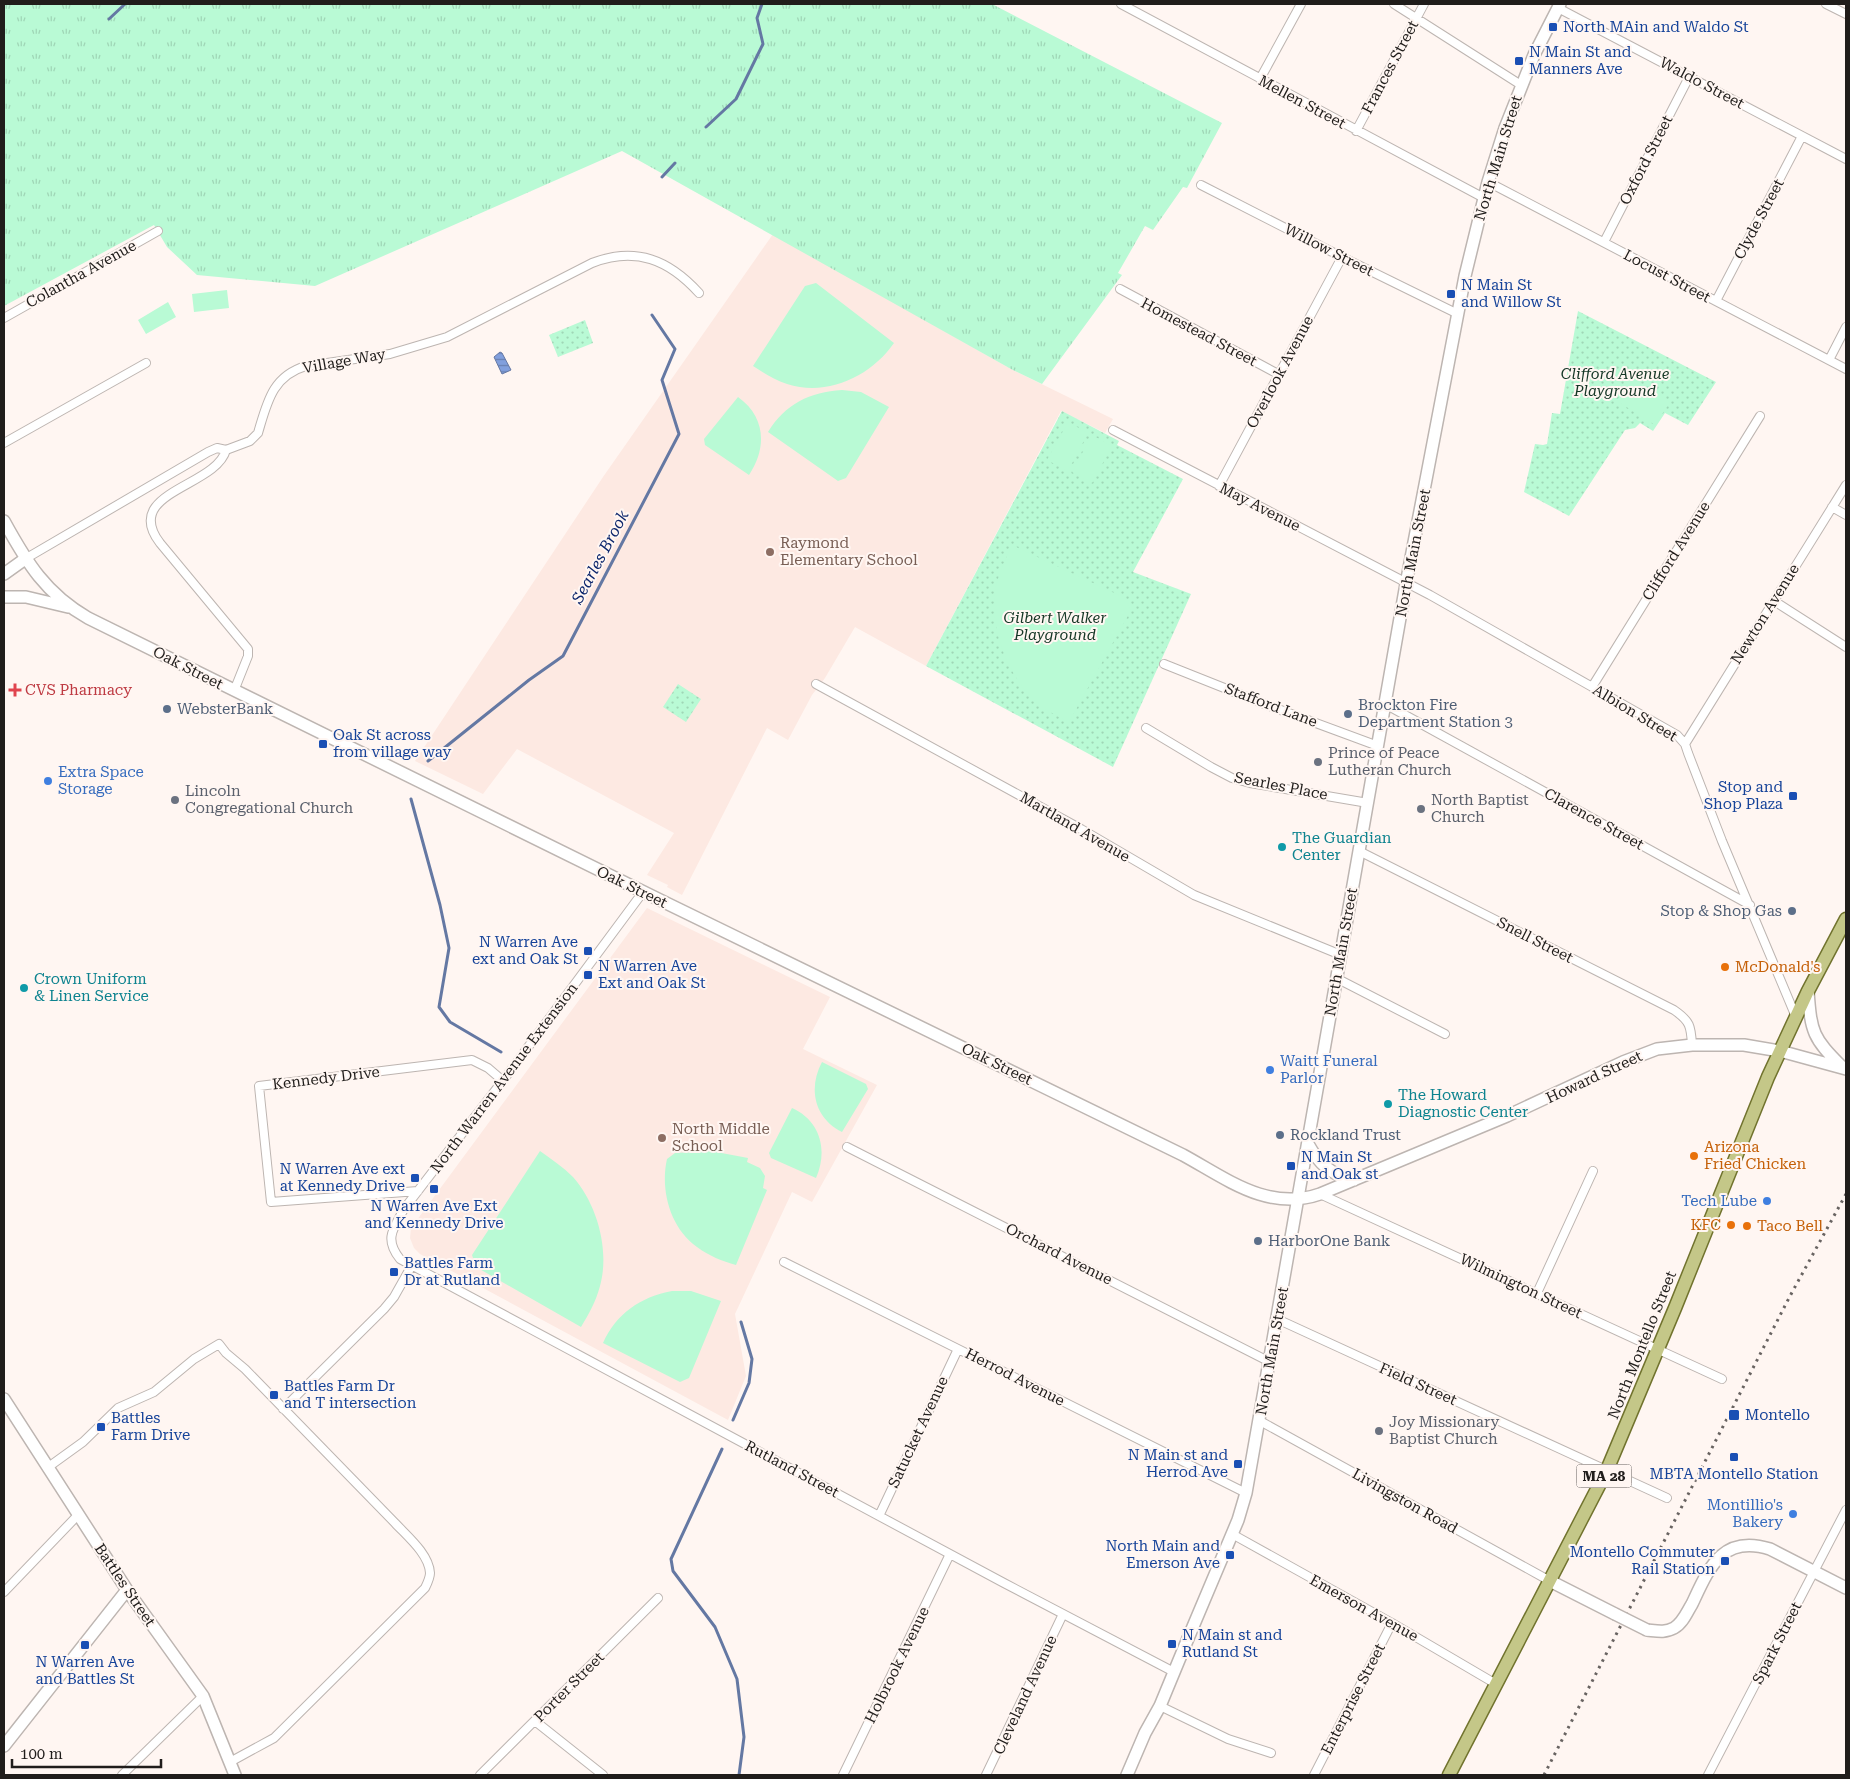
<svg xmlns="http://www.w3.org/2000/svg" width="1850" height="1779" viewBox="0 0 1850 1779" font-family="'Roboto Serif',serif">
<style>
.education{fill:#fde9e2}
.grass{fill:url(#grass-tufts)}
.park{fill:url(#park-dots)}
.pitch{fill:#b9fad5}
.water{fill:url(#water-rules);stroke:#6478a3}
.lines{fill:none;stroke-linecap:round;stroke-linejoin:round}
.stream{stroke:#6478a3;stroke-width:3}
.street-casing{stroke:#bdb5b1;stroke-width:10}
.secondary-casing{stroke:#bdb5b1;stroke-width:14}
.primary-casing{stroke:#71732e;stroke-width:15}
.street{stroke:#fff;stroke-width:8}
.secondary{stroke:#fff;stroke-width:11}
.primary{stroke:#c4c788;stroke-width:12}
.rail{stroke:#686361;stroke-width:3;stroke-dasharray:2.5 5;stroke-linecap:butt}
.secondary-bridge-casing{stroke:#bdb5b1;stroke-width:14;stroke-linecap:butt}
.secondary-bridge{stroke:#fff;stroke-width:11}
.transit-dot{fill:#1a4fb4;stroke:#fff6f2;stroke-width:2}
.education-dot{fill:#8d6e63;stroke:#fff6f2;stroke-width:2}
.health-dot{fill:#e0444e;stroke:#fff6f2;stroke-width:2}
.service-dot{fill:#5c6f8a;stroke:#fff6f2;stroke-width:2}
.worship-dot{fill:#6b7280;stroke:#fff6f2;stroke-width:2}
.shop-dot{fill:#3f7fe0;stroke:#fff6f2;stroke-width:2}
.culture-dot{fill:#0f9aa8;stroke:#fff6f2;stroke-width:2}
.food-dot{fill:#e8710a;stroke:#fff6f2;stroke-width:2}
.labels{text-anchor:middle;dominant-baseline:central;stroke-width:4;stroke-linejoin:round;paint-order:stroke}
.shield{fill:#fff6f2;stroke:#635e5c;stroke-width:1}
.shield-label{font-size:14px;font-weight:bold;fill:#201d1b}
.transit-label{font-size:15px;fill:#164399;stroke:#fff6f2;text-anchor:start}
.street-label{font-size:15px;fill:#201d1b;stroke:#fff6f2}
.park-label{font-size:15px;font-style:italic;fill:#143625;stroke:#fff6f2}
.education-label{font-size:15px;fill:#785e54;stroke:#fff6f2;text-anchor:start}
.health-label{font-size:15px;fill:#be3a42;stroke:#fff6f2;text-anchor:start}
.service-label{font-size:15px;fill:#4e5e75;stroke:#fff6f2;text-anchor:start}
.worship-label{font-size:15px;fill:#5b616d;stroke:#fff6f2;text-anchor:start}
.shop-label{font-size:15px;fill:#366cbe;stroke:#fff6f2;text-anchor:start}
.culture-label{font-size:15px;fill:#0d838f;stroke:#fff6f2;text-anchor:start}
.food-label{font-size:15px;fill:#c56008;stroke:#fff6f2;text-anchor:start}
.water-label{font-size:16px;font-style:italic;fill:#0b256b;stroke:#fff6f2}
</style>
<defs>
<pattern id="grass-tufts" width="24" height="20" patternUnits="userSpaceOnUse" patternTransform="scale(1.25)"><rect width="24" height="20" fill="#b9fad5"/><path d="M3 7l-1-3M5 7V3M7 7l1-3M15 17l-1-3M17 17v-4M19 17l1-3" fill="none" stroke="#9fd6b6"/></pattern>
<pattern id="park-dots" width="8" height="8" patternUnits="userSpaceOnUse" patternTransform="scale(1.25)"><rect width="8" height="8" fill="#b9fad5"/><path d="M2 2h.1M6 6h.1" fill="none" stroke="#9fd6b6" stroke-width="1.8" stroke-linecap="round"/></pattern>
<pattern id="water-rules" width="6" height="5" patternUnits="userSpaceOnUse" patternTransform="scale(1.25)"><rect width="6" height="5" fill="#819fdd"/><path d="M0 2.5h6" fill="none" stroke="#6981b2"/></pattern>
</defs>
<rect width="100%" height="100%" fill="#fff6f2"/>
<!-- education -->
<path class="education" d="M773,234l238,135 102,50 -8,14 -44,-22 -135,255 -71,-39 -30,51 -13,17 -24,45 -21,-12 -85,167 -15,-8 1,-2 -21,-10 27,-42 -157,-84 -34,45 -68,-33 188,-284z
M647,908l183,89 -27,52 74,36 -65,117 -20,-10 -57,122 11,62 -18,44 -308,-166 -6,-6 -4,-10 1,-10z"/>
<!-- grass -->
<path class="grass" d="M4,4h988l230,119 -35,65 -4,-1 -30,43 -8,-4 -27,47 4,2 -80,109 -31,-15 -389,-218 -307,135 -118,-11 -30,-28 -13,-22 -150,81z"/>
<!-- park -->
<path class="park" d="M1578,311l138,71 -28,43 -23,-12 -12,18 -13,-8 -5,5 -10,2 -56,86 -45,-24 11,-48 8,1 4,-1 5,-31 8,1z
M585,320l8,23 -35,14 -9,-22z
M1062,411l57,30 -2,4 66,34 -50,93 58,22 -78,173 -187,-101z
M678,684l23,15 -15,23 -23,-15z"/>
<!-- pitch -->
<path class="pitch" d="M816,283l78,60c-23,33 -66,54 -107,41 -13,-4 -23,-11 -34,-18l52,-80z
M227,290l2,18 -35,4 -2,-18z
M168,302l8,15 -30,17 -8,-14z
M1632,378l38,24 -15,23 -38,-24z
M842,390l19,2 28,15 -43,71 -8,3 -70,-49c17,-28 42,-40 74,-42z
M738,397c28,20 29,51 11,78l-44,-30 -1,-6z
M1068,422l20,11 -20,38 -21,-11z
M1092,435l20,11 -20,37 -20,-11z
M1012,545l113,53 6,12 -62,112c-13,-6 -27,-14 -38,-25 -25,-27 -41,-69 -36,-106 3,-16 10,-31 17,-46z
M822,1062l44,22 2,5 -26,43c-28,-14 -34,-44 -20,-70z
M792,1108c29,13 36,43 24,70l-45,-20 -2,-5z
M540,1151c11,8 23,16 33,26 24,27 37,73 27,109 -4,15 -11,28 -19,41l-105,-60 -4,-12z
M711,1151l37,7 -1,4 13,6 5,8 -2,12 4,2 -31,75c-14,-4 -27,-9 -39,-18 -27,-19 -37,-57 -30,-88l8,-6z
M672,1291h19l30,10 -32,77 -9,4 -77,-39c13,-29 37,-46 69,-52z"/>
<!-- water -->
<path class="water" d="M500,352l2,1 9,17 -9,4 -8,-17z"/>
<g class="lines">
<!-- stream -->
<path class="stream" d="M109,19l16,-15
M706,127l30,-28 27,-55 -6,-26 5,-14
M662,177l13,-14
M428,761l101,-81 34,-24 116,-222 -17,-54 13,-31 -23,-34
M411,799l29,106 9,43 -10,59 11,15 51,30
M733,1420l16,-37 3,-24 -11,-37
M722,1449l-51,110 2,12 42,56 22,52 7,58 -5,38"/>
<!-- street casing -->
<g class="street-casing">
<path id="street" d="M1121,4l363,194
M1394,4l127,81
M1826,4l20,10
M1558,8l288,151
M1260,79l41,-75
M1356,131l68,-127
M1488,182l358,187
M1201,185l141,72 116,57
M1604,242l85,-165
M1120,289l158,85
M1716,301l86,-165
M4,318l154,-87
M1829,360l17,-33
M1113,430l317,165 247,140 8,9 3,9 34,88 74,176
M4,443l142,-80
M1219,486l123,-229
M1832,507l14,8
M25,559l183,-107 9,-4 9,2
M1774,601l72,46
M1164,664l103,41 111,41
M816,684l265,145 113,66 147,60
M1592,687l168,-271
M234,691l14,-35v-7l-88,-106c-39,-51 56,-56 66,-93l24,-9 8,-8c9,-30 14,-57 48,-67l84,-12 57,-17 145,-74c44,-17 77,-3 107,30
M1385,704l365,201
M1146,728l65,39 21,11 18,5 118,20
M1685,744l161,-259
M1359,851l315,159c16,11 17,16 18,35
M643,892l-129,174 -110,143c-11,20 -20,30 -4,50l604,324 170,89
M1336,978l109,56
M847,1147l423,215
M418,1191l-147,11 -12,-116 213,-26 16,8 14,12
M1320,1194l402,185
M784,1262l462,231
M1537,1293l56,-122
M1277,1319l390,179
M283,1409l101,-100 10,-12 18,-32
M1260,1421l290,160
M47,1468l36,-26 35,-34 36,-16 40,-33 25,-15 7,9 19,16 150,154c12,13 34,31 35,50 0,4 -3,11 -5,15l-151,150 -44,24
M879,1516l79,-167
M1232,1534l160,89 104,61
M4,1592l74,-77
M1160,1706l68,33 43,14
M535,1721l68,54
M122,1775l81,-79
M480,1775l178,-177
M843,1775l107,-221
M986,1775l77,-161
M1314,1775l78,-152
M1708,1775l138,-265"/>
</g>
<!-- secondary casing -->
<g class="secondary-casing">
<path id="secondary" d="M4,521c23,42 42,73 84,97l574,283 521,254c44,24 85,57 137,39l187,-78 116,-54 34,-13 35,-4h52l36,6 66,18
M4,574l21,-15
M4,597h22l42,10
M1808,991c3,42 5,47 34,76
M1308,1144c11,20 23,31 46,36
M4,1399l123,191 76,106 32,79
M1550,1581l65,33
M1647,1630c10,1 18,3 27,-2 9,-5 13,-16 18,-24 17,-36 30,-70 78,-55l76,39
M4,1746l123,-156
M1127,1775l18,-42 15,-27 24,-58 54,-128 8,-27 160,-909 59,-308 23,-94 17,-54 29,-73 26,-51"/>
</g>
<!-- primary casing -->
<g class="primary-casing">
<path id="primary" d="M1449,1775l158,-305 68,-162 93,-231 40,-86 38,-72"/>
</g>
<!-- street -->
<use href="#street" class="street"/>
<!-- secondary -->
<use href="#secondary" class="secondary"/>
<!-- primary -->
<use href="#primary" class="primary"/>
<!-- rail -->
<path class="rail" d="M1544,1775l246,-479 56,-102"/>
<!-- secondary-bridge casing -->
<g class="secondary-bridge-casing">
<path id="secondary-bridge" d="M1615,1614l32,16"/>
</g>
<!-- secondary-bridge -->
<use href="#secondary-bridge" class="secondary-bridge"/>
</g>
<!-- markers -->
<g class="transit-dot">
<rect x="1548" y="22" width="10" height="10" rx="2.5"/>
<rect x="1514" y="56" width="10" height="10" rx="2.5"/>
<rect x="1446" y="289" width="10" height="10" rx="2.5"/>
<rect x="318" y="739" width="10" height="10" rx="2.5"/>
<rect x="1788" y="791" width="10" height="10" rx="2.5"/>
<rect x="583" y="946" width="10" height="10" rx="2.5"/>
<rect x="583" y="970" width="10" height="10" rx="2.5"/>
<rect x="1286" y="1161" width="10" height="10" rx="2.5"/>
<rect x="410" y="1173" width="10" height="10" rx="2.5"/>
<rect x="429" y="1184" width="10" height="10" rx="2.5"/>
<rect x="389" y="1267" width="10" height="10" rx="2.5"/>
<rect x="269" y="1390" width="10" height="10" rx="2.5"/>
<rect x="1728" y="1409" width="12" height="12" rx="2.5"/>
<rect x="96" y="1422" width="10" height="10" rx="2.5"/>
<rect x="1729" y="1452" width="10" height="10" rx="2.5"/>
<rect x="1233" y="1459" width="10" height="10" rx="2.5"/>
<rect x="1225" y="1550" width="10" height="10" rx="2.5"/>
<rect x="1720" y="1556" width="10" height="10" rx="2.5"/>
<rect x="1167" y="1639" width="10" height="10" rx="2.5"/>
<rect x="80" y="1640" width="10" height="10" rx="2.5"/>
</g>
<g class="education-dot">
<circle cx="770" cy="552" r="5"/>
<circle cx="662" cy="1138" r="5"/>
</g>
<path class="health-dot" d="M12.5 682.5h5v5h5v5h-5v5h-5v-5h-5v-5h5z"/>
<g class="service-dot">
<circle cx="167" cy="709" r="5"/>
<circle cx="1348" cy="714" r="5"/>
<circle cx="1792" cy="911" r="5"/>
<circle cx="1280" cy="1135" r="5"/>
<circle cx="1258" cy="1241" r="5"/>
</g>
<g class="worship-dot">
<circle cx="1318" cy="762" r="5"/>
<circle cx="175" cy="800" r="5"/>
<circle cx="1421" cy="809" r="5"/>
<circle cx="1379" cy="1431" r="5"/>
</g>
<g class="shop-dot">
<circle cx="48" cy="781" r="5"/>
<circle cx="1270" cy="1070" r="5"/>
<circle cx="1767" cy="1201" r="5"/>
<circle cx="1793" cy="1514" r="5"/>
</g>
<g class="culture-dot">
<circle cx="1282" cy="847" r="5"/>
<circle cx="24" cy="988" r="5"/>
<circle cx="1388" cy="1104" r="5"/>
</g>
<g class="food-dot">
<circle cx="1725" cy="967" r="5"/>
<circle cx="1694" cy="1156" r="5"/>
<circle cx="1731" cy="1225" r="5"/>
<circle cx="1747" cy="1226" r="5"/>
</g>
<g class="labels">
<!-- shield labels -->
<rect class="shield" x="1576.5" y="1464.5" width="55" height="23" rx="4"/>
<g class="shield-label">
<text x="1604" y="1476">MA 28</text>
</g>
<!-- transit labels -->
<g class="transit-label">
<text x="1563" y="27">North MAin and Waldo St</text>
<text x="1529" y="52">N Main St and<tspan x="1529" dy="17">Manners Ave</tspan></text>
<text x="1461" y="285">N Main St<tspan x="1461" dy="17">and Willow St</tspan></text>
<text x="333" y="735">Oak St across<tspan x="333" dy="17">from village way</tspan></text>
<text x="1783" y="787" text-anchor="end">Stop and<tspan x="1783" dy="17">Shop Plaza</tspan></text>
<text x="578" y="942" text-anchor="end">N Warren Ave<tspan x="578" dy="17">ext and Oak St</tspan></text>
<text x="598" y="966">N Warren Ave<tspan x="598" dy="17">Ext and Oak St</tspan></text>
<text x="1301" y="1157">N Main St<tspan x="1301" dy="17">and Oak st</tspan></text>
<text x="405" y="1169" text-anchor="end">N Warren Ave ext<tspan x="405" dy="17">at Kennedy Drive</tspan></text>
<text x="434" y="1206" text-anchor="middle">N Warren Ave Ext<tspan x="434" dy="17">and Kennedy Drive</tspan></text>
<text x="404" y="1263">Battles Farm<tspan x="404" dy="17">Dr at Rutland</tspan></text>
<text x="284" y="1386">Battles Farm Dr<tspan x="284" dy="17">and T intersection</tspan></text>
<text x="1745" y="1415">Montello</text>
<text x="111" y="1418">Battles<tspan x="111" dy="17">Farm Drive</tspan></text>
<text x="1228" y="1455" text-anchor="end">N Main st and<tspan x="1228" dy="17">Herrod Ave</tspan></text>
<text x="1734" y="1474" text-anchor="middle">MBTA Montello Station</text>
<text x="1220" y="1546" text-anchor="end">North Main and<tspan x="1220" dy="17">Emerson Ave</tspan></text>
<text x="1715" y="1552" text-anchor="end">Montello Commuter<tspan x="1715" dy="17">Rail Station</tspan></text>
<text x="1182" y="1635">N Main st and<tspan x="1182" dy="17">Rutland St</tspan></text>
<text x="85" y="1662" text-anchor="middle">N Warren Ave<tspan x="85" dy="17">and Battles St</tspan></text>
</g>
<!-- street labels -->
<g class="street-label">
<text transform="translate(1390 67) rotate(-62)">Frances Street</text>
<text transform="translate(1702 83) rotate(28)">Waldo Street</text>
<text transform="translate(1302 102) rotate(28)">Mellen Street</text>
<text transform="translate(1498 158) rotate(-73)">North Main Street</text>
<text transform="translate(1646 160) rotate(-63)">Oxford Street</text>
<text transform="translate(1759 219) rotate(-62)">Clyde Street</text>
<text transform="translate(1329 250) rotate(27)">Willow Street</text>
<text transform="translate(81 274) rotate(-29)">Colantha Avenue</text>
<text transform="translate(1667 276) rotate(28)">Locust Street</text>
<text transform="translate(1199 332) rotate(28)">Homestead Street</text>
<text transform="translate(344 361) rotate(-10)">Village Way</text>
<text transform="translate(1280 372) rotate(-62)">Overlook Avenue</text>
<text transform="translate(1260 507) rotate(27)">May Avenue</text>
<text transform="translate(1676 551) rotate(-58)">Clifford Avenue</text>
<text transform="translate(1413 553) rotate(-79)">North Main Street</text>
<text transform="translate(1765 614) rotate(-58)">Newton Avenue</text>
<text transform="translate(188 668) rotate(27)">Oak Street</text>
<text transform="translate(1271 705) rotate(21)">Stafford Lane</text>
<text transform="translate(1635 713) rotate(31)">Albion Street</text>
<text transform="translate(1281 786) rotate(11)">Searles Place</text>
<text transform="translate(1594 819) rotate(29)">Clarence Street</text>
<text transform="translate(1075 827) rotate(30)">Martland Avenue</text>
<text transform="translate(632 887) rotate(26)">Oak Street</text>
<text transform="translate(1535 940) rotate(27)">Snell Street</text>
<text transform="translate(1341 952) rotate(-80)">North Main Street</text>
<text transform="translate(997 1064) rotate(26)">Oak Street</text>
<text transform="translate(1594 1077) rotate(-25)">Howard Street</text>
<text transform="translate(326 1078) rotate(-7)">Kennedy Drive</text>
<text transform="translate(504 1078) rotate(-53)">North Warren Avenue Extension</text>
<text transform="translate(1059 1254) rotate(27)">Orchard Avenue</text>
<text transform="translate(1521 1286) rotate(25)">Wilmington Street</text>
<text transform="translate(1642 1345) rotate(-68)">North Montello Street</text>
<text transform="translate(1272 1351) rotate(-80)">North Main Street</text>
<text transform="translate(1015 1377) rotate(27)">Herrod Avenue</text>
<text transform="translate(1418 1384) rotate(24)">Field Street</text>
<text transform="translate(918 1432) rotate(-65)">Satucket Avenue</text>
<text transform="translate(792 1469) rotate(28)">Rutland Street</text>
<text transform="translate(1405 1501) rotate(29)">Livingston Road</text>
<text transform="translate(125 1585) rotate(56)">Battles Street</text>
<text transform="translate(1364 1608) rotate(29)">Emerson Avenue</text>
<text transform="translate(1777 1643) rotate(-63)">Spark Street</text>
<text transform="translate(897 1665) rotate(-64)">Holbrook Avenue</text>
<text transform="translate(569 1687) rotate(-45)">Porter Street</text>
<text transform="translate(1025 1695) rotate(-65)">Cleveland Avenue</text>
<text transform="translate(1353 1699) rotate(-63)">Enterprise Street</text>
</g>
<!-- park labels -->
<g class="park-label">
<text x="1615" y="374">Clifford Avenue<tspan x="1615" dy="17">Playground</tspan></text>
<text x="1055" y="618">Gilbert Walker<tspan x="1055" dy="17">Playground</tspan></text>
</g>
<!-- education labels -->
<g class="education-label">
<text x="780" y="543">Raymond<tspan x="780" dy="17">Elementary School</tspan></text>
<text x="672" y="1129">North Middle<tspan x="672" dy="17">School</tspan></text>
</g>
<!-- health labels -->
<g class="health-label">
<text x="25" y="690">CVS Pharmacy</text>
</g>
<!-- service labels -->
<g class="service-label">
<text x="1358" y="705">Brockton Fire<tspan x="1358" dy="17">Department Station 3</tspan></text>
<text x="177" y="709">WebsterBank</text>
<text x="1782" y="911" text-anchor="end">Stop &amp; Shop Gas</text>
<text x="1290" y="1135">Rockland Trust</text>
<text x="1268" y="1241">HarborOne Bank</text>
</g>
<!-- worship labels -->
<g class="worship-label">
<text x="1328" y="753">Prince of Peace<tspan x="1328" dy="17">Lutheran Church</tspan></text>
<text x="185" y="791">Lincoln<tspan x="185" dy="17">Congregational Church</tspan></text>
<text x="1431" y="800">North Baptist<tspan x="1431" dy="17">Church</tspan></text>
<text x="1389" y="1422">Joy Missionary<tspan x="1389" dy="17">Baptist Church</tspan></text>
</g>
<!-- shop labels -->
<g class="shop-label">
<text x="58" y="772">Extra Space<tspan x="58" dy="17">Storage</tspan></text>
<text x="1280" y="1061">Waitt Funeral<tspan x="1280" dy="17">Parlor</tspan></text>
<text x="1757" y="1201" text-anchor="end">Tech Lube</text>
<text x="1783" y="1505" text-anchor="end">Montillio's<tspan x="1783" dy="17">Bakery</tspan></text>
</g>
<!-- culture labels -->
<g class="culture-label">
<text x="1292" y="838">The Guardian<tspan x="1292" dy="17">Center</tspan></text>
<text x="34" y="979">Crown Uniform<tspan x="34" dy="17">&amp; Linen Service</tspan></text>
<text x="1398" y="1095">The Howard<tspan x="1398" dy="17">Diagnostic Center</tspan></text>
</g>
<!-- food labels -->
<g class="food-label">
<text x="1735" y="967">McDonald's</text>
<text x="1704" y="1147">Arizona<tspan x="1704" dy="17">Fried Chicken</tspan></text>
<text x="1721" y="1225" text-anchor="end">KFC</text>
<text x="1757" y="1226">Taco Bell</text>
</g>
<!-- water labels -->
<g class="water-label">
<text transform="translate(600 557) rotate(-62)">Searles Brook</text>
</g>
</g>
<!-- border -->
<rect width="1850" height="1779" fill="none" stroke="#201d1b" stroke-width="10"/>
<!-- scale -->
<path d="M12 1759v8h149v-8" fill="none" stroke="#201d1b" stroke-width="2.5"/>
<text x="20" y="1759" font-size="15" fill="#201d1b" stroke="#fff6f2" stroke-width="4" paint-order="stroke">100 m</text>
</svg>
